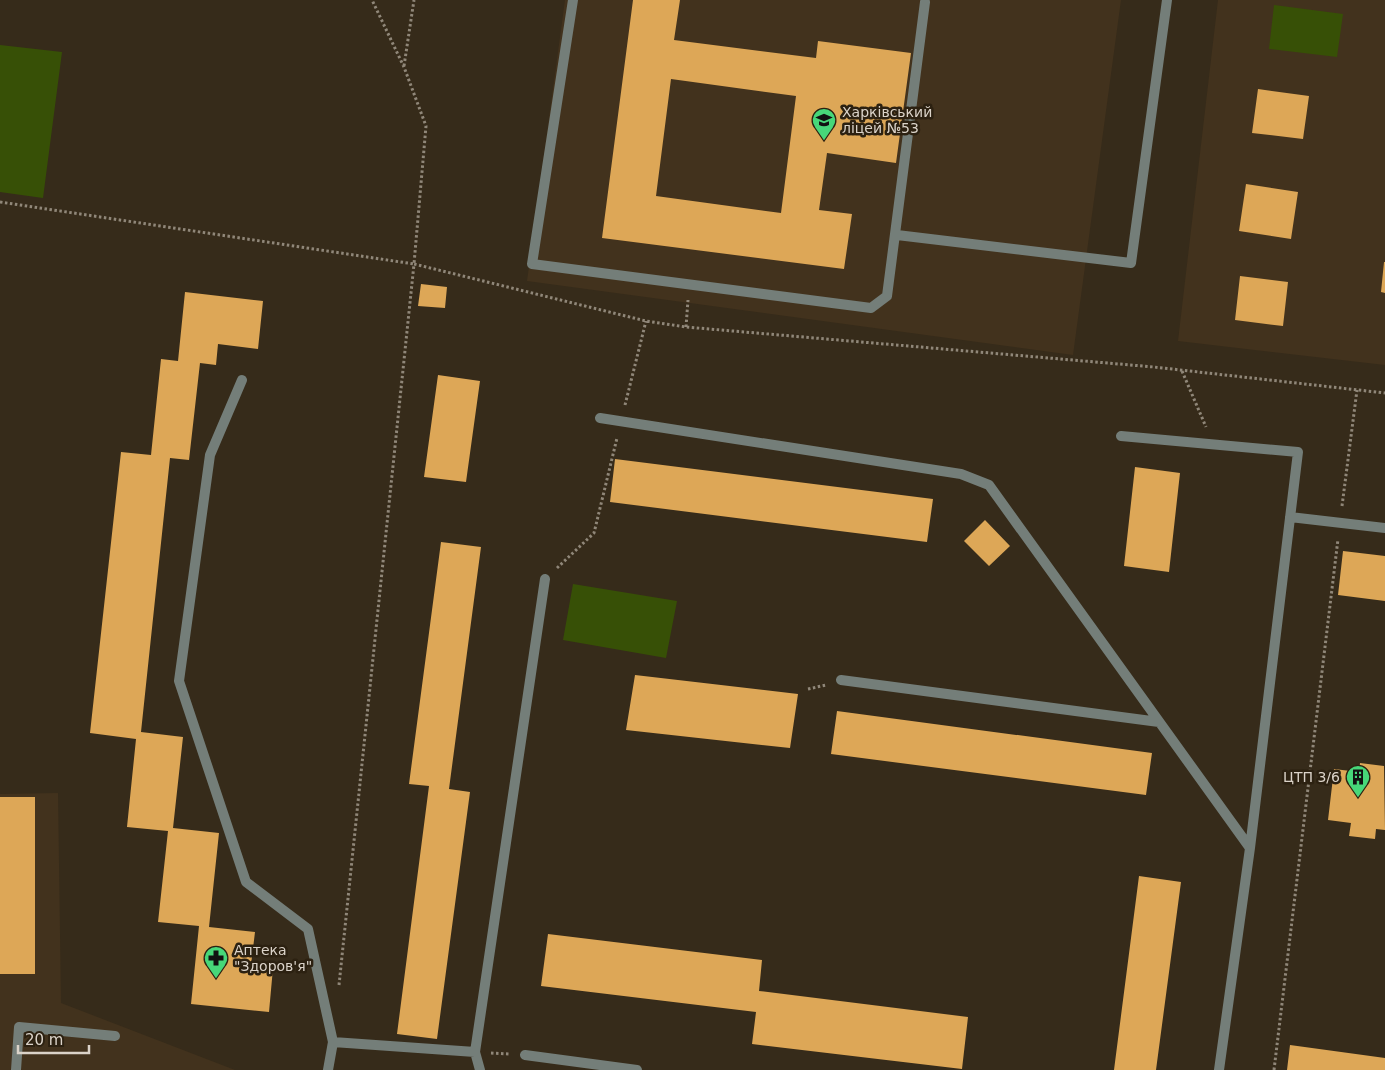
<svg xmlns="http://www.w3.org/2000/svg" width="1385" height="1070" viewBox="0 0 1385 1070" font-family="'DejaVu Sans',sans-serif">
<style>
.built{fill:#42321d}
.green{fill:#375006}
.building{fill:#dda757;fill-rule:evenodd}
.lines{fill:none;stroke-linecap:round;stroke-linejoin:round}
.path{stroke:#908779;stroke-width:3;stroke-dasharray:2.5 2.5;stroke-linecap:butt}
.service{stroke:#747e79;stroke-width:10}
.labels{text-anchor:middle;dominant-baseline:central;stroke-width:5;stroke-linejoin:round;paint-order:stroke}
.poi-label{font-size:14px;fill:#dbd3c9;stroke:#2c2111;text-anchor:start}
</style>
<rect width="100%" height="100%" fill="#362b1a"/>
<!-- built -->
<path class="built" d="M565,0h556l-48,355 -546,-74z
M1218,0h167v365l-207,-24z
M58,793l3,210 174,67h-235v-276z"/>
<!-- green -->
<path class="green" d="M1274,5l69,9 -6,43 -68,-8z
M0,45l62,7 -19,146 -43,-6z
M573,584l104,17 -11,57 -103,-18z"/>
<!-- building -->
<path class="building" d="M633,0h47l-6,40 142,18 2,-17 93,12 -15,110 -69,-10 -8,57 33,4 -8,55 -242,-31zM671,79l125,17 -15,117 -125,-17z
M1258,89l51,7 -6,43 -51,-6z
M1246,184l52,8 -7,47 -52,-8z
M1384,262h1v31l-4,-1z
M1240,276l48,6 -5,44 -48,-6z
M421,284l26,3 -2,21 -27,-2z
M185,292l78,9 -5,48 -40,-5 -2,21 -16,-2 -11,97 -19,-2 -29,274 42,5 -10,91 46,5 -10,94 46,5 -4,33 22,3 -4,44 -78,-8 8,-78 -41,-4 10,-91 -41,-4 9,-88 -46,-6 31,-281 30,3 10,-96 17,2z
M438,375l42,6 -14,101 -42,-5z
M615,459l318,40 -6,43 -317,-40z
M1135,467l45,6 -11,99 -45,-6z
M985,520l25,26 -21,20 -25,-25z
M441,542l40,5 -32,242 21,3 -33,247 -40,-5 32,-248 -20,-2z
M1343,551l42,5v45l-47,-6z
M635,675l163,19 -8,54 -164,-18z
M837,711l315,42 -6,42 -315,-41z
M1360,763l24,3 1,64 -9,-1 -1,10 -26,-3 2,-13 -23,-3 6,-51 25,3z
M0,797h35v177h-35z
M1139,876l42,6 -25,188h-42z
M548,934l214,26 -3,31 209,26 -6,52 -210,-25 4,-32 -215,-26z
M1290,1045l95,13v12h-98z"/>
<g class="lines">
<!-- path -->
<path class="path" d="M404,66l10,-66
M0,202l414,62 12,-138 -22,-59 -32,-67
M686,327l2,-27
M1182,371l24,56
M625,405l21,-84
M1342,506l15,-116
M557,568l37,-35 23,-95
M808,689l18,-4
M339,985l75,-721 232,57 40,6 468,40 231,26
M491,1053l19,1
M1274,1070l64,-531"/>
<!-- service -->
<path class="service" d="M573,0l-41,264 339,44 16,-12 38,-294
M897,235l234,28 36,-263
M242,380l-32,75 -31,226 67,201 62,47 25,113 -5,28
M600,418l361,56 28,11 261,363
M1121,436l177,16 -48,396 -31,222
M1290,517l95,11
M841,680l318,42
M333,1042l142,10
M525,1055l112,15
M16,1070l3,-43 96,9
M480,1070l-5,-18 70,-473"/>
</g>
<!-- icons -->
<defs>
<g id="school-pin" transform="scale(1.25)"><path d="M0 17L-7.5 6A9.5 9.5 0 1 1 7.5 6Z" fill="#47d779" stroke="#2c2111"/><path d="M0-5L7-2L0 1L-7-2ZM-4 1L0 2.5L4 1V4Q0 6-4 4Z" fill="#111"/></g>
<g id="building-pin" transform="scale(1.25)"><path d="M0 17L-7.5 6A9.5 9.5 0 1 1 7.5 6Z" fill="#47d779" stroke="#2c2111"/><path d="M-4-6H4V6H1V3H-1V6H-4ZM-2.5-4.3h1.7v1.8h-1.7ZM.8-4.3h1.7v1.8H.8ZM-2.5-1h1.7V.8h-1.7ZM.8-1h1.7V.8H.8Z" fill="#111"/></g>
<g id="pharmacy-pin" transform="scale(1.25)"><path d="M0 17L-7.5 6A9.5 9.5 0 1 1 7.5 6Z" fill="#47d779" stroke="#2c2111"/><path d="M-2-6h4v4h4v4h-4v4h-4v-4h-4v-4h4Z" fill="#111"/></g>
</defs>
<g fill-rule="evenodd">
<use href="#school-pin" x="824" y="120"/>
<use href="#building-pin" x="1358" y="777"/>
<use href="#pharmacy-pin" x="216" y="958"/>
</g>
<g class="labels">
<!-- poi labels -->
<g class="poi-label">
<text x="842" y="112">Харківський<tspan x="842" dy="16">ліцей №53</tspan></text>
<text x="1340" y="777" text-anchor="end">ЦТП 3/6</text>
<text x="234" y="950">Аптека<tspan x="234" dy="16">"Здоров'я"</tspan></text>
</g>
</g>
<!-- scale -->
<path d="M18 1045v8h71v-8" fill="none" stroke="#dbd3c9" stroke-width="2.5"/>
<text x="25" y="1045" font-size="15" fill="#dbd3c9" stroke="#2c2111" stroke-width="4" paint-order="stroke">20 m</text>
</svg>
